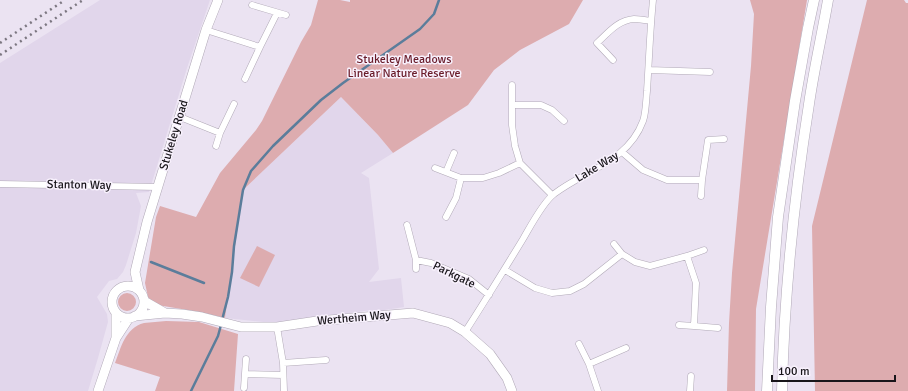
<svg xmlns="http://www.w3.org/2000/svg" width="908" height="391" viewBox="0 0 908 391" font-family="Signika,sans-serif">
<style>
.built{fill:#e1d6eb}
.green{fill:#ddacaf}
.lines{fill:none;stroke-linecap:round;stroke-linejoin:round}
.stream{stroke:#5b7d9b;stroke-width:2.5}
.street-casing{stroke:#b1a9b7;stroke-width:7}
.secondary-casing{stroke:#b1a9b7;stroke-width:10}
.primary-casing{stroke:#b1a9b7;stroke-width:11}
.street{stroke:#fff;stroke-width:6}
.secondary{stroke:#fff;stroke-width:9}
.primary{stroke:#fff;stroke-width:10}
.rail{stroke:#7c7781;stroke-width:2.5;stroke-dasharray:2 4;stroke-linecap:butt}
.labels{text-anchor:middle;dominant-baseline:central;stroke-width:3;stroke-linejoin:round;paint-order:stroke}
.park-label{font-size:12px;fill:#691b29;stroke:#f8f1fd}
.street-label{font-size:12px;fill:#18151a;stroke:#f8f1fd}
</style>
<rect width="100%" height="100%" fill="#ebe3f2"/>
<!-- built -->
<path class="built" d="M100,0h110l-23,68 -38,124 -13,1 5,13 -5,27 -10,32 -3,7 -6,7 -8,2 -12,16 10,17 1,8 -10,36 -10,33h-88v-328z
M341,97l37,38 15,18 -32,20 8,5 10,91 -10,13 32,-4 3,29 -32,5 -1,-2 -54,8 -34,6 -58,-6 18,-128z"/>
<!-- green -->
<path class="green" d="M318,0h22l10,2v-2h233l-14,24 -49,26 -26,20 -26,35 -75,48 -15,-18 -37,-38 -98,93 -18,128 -25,-6 -43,-7 -5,-3 -4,-5 -3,-14 11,-66 4,-11 36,11 24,-44 36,-43 6,-9 39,-79 10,-17z
M750,0h57l-51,309 -1,82h-28l2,-68 3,-50 19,-207 3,-52z
M867,0h37l2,3h2v388h-93l-3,-165z
M257,246l18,9 -16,32 -19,-9z
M118 302a9 9 0 1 1 18 0a9 9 0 1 1-18 0Z
M166,321l33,1 39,12 -4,57h-79l5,-14 -45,-14c6,-15 10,-35 29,-40 7,-1 15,-1 22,-2z"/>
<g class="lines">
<!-- stream -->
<path class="stream" d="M151,262l53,21
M222,320l6,-23 4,-25 2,-26 9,-56 8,-19 22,-25 48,-46 22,-17 77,-54 14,-15 5,-14
M191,391l27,-55 3,-11"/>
<!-- street casing -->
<g class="street-casing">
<path id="street" d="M252,5l34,10
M206,30l54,17 -15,32
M260,47l17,-34
M613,60l-16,-17c11,-10 21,-23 37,-24 6,0 11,1 17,2
M649,70l61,2
M512,85v40l3,21 5,17 32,32
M512,105h29l11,5 12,11
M180,117l40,16
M216,146l4,-13 14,-29
M622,152l21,18 24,10h35
M435,168l26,10h22l16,-5 21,-10
M446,172l8,-19
M0,184l158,3
M701,196l1,-16 6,-40 16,-1
M446,217l10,-19 5,-20
M407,225l9,35 15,3 38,16 20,16
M622,254l13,8 15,4 37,-10 17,-6
M416,260v9
M505,270l30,18 17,5 18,-2 14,-7 38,-30 -8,-10
M679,325l15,1 2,-43 -9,-27
M694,326l24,2
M277,327l6,36 1,28
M465,332c20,-31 39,-62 58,-93 7,-12 20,-37 31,-45 31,-24 74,-32 89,-73 3,-8 3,-21 4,-30 2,-30 3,-61 6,-91
M579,344l10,20 9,27
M283,363l43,-3
M589,364l37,-16
M245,374l38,1
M244,388l2,-29
M690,391l1,-15"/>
</g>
<!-- secondary casing -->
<g class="secondary-casing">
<path id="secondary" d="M112 302a16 16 0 1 1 32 0a16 16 0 1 1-32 0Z
M139,290l-4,-18 12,-50 59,-192 12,-30
M144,301l21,12
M135,316l30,-3 17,1 20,3 39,10h36l40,-6 96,-8 37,10 15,9 25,22 17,24 5,13
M116,338v-24
M98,391l18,-53 13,-20"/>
</g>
<!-- primary casing -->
<g class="primary-casing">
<path id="primary" d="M767,391l4,-84 7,-90 17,-116 13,-73 6,-28
M782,391c2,-96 12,-192 27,-287 5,-35 13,-69 19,-104"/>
</g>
<!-- street -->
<use href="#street" class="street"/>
<!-- secondary -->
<use href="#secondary" class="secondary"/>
<!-- primary -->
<use href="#primary" class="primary"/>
<!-- rail -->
<path class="rail" d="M0,43l65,-43
M0,55l83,-55"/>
</g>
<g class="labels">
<!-- park labels -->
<g class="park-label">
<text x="404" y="59">Stukeley Meadows<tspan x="404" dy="14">Linear Nature Reserve</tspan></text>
</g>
<!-- street labels -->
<g class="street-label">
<text transform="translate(174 135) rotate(-73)">Stukeley Road</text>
<text transform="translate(597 167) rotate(-31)">Lake Way</text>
<text transform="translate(79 185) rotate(1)">Stanton Way</text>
<text transform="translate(454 275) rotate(26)">Parkgate</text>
<text transform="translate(354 318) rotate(-5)">Wertheim Way</text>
</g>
</g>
<!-- scale -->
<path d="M772 375v6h123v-6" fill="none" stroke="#18151a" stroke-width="2"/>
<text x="778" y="375" font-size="12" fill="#18151a" stroke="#f8f1fd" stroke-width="3" paint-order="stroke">100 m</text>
</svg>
